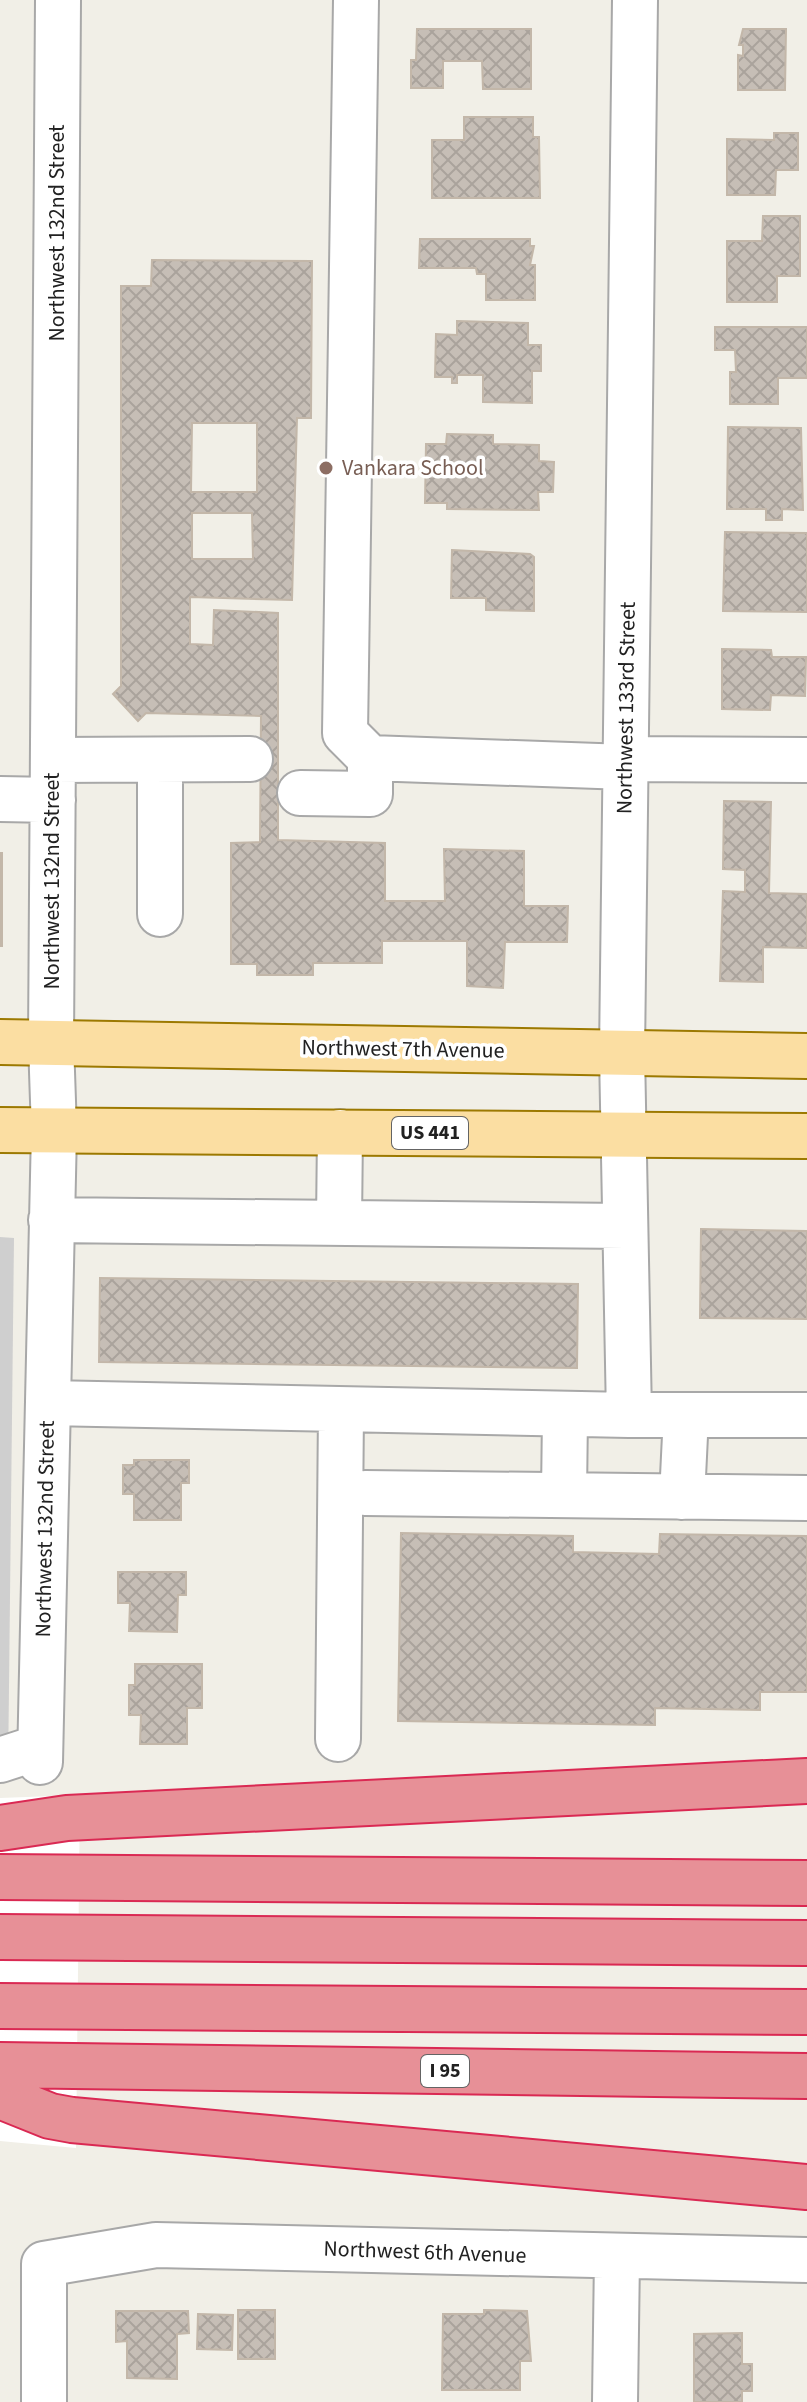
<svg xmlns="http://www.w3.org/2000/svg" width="807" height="2402" viewBox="0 0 807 2402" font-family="'Source Sans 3',sans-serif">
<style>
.religious{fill:#cfcfcf}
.pier{fill:#fff}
.building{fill:url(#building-cross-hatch);stroke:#c3b7a9;stroke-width:2;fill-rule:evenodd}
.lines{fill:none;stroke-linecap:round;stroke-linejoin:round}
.minor-casing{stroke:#a8a8a8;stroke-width:48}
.major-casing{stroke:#9c7901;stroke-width:48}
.highway-casing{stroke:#da2953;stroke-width:48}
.minor{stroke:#fff;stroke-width:44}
.major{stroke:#fbdea2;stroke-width:44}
.highway{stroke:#e79097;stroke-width:44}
.education-dot{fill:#8d6e63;stroke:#fff;stroke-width:3}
.labels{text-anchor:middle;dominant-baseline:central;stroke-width:7;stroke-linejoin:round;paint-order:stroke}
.shield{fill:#fff;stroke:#646464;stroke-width:2}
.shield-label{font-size:20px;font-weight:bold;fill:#212121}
.street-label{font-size:22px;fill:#212121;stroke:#fff}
.education-label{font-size:22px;fill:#785e54;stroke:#fff;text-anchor:start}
</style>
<defs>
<pattern id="building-cross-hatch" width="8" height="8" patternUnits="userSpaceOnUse" patternTransform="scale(2)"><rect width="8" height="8" fill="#c6beb6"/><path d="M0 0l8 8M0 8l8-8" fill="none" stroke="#aaa39c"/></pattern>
</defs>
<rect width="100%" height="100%" fill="#f1efe7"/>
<!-- religious -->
<path class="religious" d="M0,1237l14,1 -6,538h-8z"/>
<!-- pier -->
<path class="pier" d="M80,1795l-4,353 -76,-7v-343z"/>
<!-- building -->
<path class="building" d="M417,29h114v60h-48l-1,-28h-39v27h-32v-28h5z
M743,29h43l-1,61h-47v-35l5,1v-11h-4z
M464,117h69v20h6l1,61h-108v-58h32z
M774,133h24v37h-22l-1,25h-48v-56l47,1z
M763,216h37v60h-23v26h-50v-61h35z
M420,239h110v7h4l-4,19h5v35h-49v-26h-9l-1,-6h-57z
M152,260l160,1 -1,157h-14l-5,182 -102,-3v47l23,1 1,-35 64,3v227l107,3v58h60l-1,-52 80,2v55h44l-1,36h-62l-2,46 -36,-2v-45h-85v22h-69v12h-56v-11h-26v-121l29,-1 1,-126 -115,-3 -8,8 -25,-27 8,-8v-400h30zM192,423h65v69h-66zM192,513h60l1,46h-61z
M457,321l71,2v22h13v26h-9v32l-49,-1v-27h-26v8h-5v-6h-17l1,-43 21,1z
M715,327h92v51h-29v26h-48v-32h6l-1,-22h-20z
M728,427l73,1 2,82 -21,-1v11h-16v-11h-39z
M447,434l46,1v9l46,1v16l15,1 -1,30h-15l1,18 -92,-1v-6h-22l1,-59h20z
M725,532l82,1v79l-84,-1z
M452,550l78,4 4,3v54l-48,-1v-12h-35z
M722,649l49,1 1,7h34l-1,39 -34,-1 -1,15 -48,-1z
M724,801l47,1 -2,91 38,1v54l-44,-1v35l-43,-1 3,-90 22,1v-22l-22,-1z
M0,853h2v93h-2z
M701,1229l106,2v88l-107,-1z
M100,1278l478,6 -1,84 -478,-6z
M134,1460h55v23h-8v37h-47v-26h-11v-29h11z
M401,1533l172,3v16l86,2 1,-20 147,2v156h-47v18l-105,-2v17l-257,-4z
M118,1572h68v23h-8l-1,37 -48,-1 1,-28h-12z
M135,1664h67v44h-15v36h-47l1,-29h-12v-30h6z
M238,2310h37v49h-37z
M484,2310l43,1 4,50h-11v29h-78l1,-76h41z
M116,2311h72l1,22 -12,1v45l-50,-1v-37l-11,1z
M198,2314l35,1 -1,35 -35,-1z
M742,2333v31h10v27h-10v11h-48v-68z"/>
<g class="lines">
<!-- minor casing -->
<g class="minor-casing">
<path id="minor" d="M356,0l-11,733 25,25
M626,759l181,1
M53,760l197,-1
M160,760v154
M300,793l70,1v-36l256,9
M0,799l53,1
M51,1220l574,6
M339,1223l1,-91
M48,1403l581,12h178
M629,1415l-7,-362 13,-1053
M365,1493l442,5
M564,1495l1,-81
M682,1497l4,-82
M338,1739l3,-329
M0,1760l40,-13
M40,1762l14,-631 -3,-89 7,-1042
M44,2402v-138l112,-19 651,15
M615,2402l2,-145"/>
</g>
<!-- major casing -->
<g class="major-casing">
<path id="major" d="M0,1042l807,14
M0,1130l807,6"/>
</g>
<!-- highway casing -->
<g class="highway-casing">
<path id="highway" d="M0,1828l67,-10 740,-37
M0,1877l807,6
M0,1937l807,6
M0,2006l807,6
M0,2065l807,11
M0,2096l50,20 22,4 735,67"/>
</g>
<!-- minor -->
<use href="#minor" class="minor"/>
<!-- major -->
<use href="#major" class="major"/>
<!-- highway -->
<use href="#highway" class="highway"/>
</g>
<!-- markers -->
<circle class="education-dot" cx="326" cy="468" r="8"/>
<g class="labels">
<!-- shield labels -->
<g class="shield">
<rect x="392" y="1117" width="76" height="32" rx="6"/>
<rect x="421" y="2055" width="48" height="32" rx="6"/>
</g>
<g class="shield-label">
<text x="430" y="1133">US 441</text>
<text x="445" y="2071">I 95</text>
</g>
<!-- street labels -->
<g class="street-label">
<text transform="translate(57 233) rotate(-90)">Northwest 132nd Street</text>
<text transform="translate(626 708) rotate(-89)">Northwest 133rd Street</text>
<text transform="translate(52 881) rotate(-90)">Northwest 132nd Street</text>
<text transform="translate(403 1049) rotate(1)">Northwest 7th Avenue</text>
<text transform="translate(45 1529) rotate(-89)">Northwest 132nd Street</text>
<text transform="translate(425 2252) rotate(2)">Northwest 6th Avenue</text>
</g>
<!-- education labels -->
<g class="education-label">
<text x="342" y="468">Vankara School</text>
</g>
</g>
</svg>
